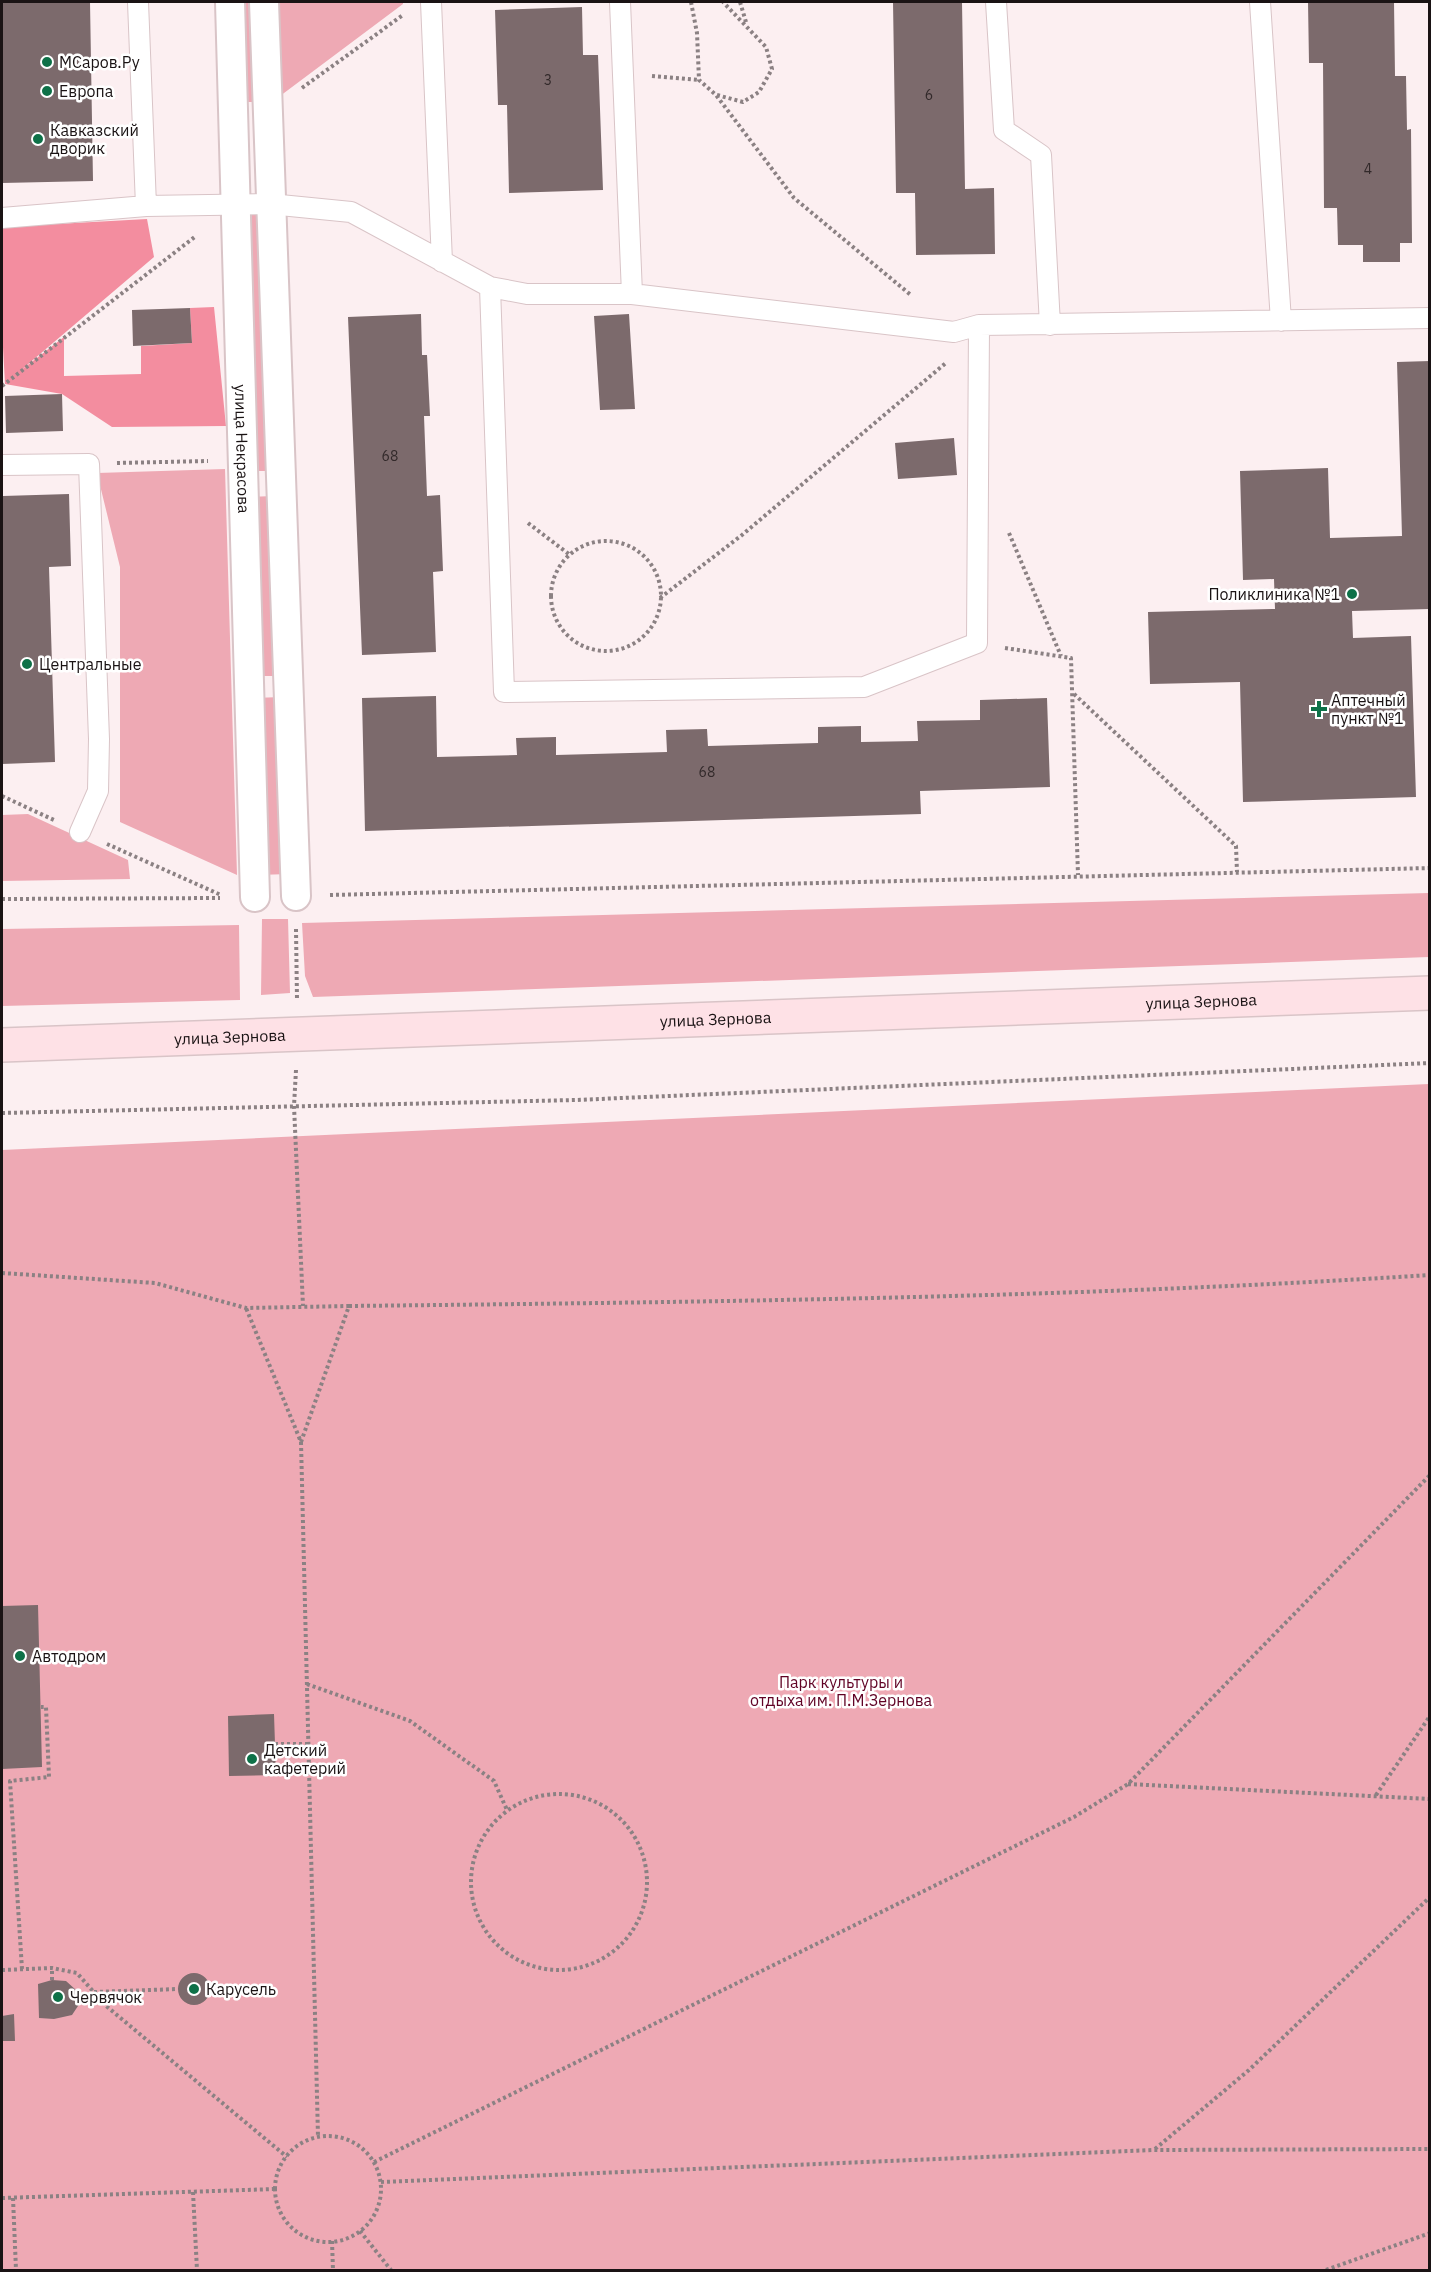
<svg xmlns="http://www.w3.org/2000/svg" width="1431" height="2272" viewBox="0 0 1431 2272" font-family="'IBM Plex Sans',sans-serif">
<style>
.green{fill:#eea9b4}
.forest{fill:#f38d9f}
.building{fill:#7c6a6c}
.lines{fill:none;stroke-linecap:round;stroke-linejoin:round}
.service-casing{stroke:#d9c4c7;stroke-width:22}
.pedestrian-casing{stroke:#d9c4c7;stroke-width:32}
.secondary-casing{stroke:#d9c4c7;stroke-width:36}
.path{stroke:#8b8183;stroke-width:4;stroke-dasharray:3 3;stroke-linecap:butt}
.service{stroke:#fff;stroke-width:20}
.pedestrian{stroke:#fff;stroke-width:28}
.secondary{stroke:#fee1e6;stroke-width:33}
.poi-dot{fill:#0e7148;stroke:#fff;stroke-width:2}
.labels{text-anchor:middle;dominant-baseline:central;stroke-width:5;stroke-linejoin:round;paint-order:stroke}
.number-label{font-size:14px;fill:#32292a}
.poi-label{font-size:16px;fill:#1a1314;stroke:#fff;text-anchor:start}
.street-label{font-size:16px;fill:#1a1314;stroke:#fff}
.park-label{font-size:16px;fill:#610325;stroke:#fff}
</style>
<rect width="100%" height="100%" fill="#fceff1"/>
<!-- green -->
<path class="green" d="M237,2h20l2,100h-19z
M273,2h130v2l-127,95z
M266,210l8,261h-26l-8,-260z
M225,469l12,406 -117,-53v-255l-23,-94z
M274,496l7,180h-27l-5,-179z
M281,697l8,177 -31,1 -4,-177z
M28,814l100,46 2,19 -128,2v-66z
M1429,893v64l-1116,40 -8,-21 -3,-53z
M262,919h26l2,74 -29,2z
M239,925l1,75 -238,6v-77z
M1429,1084v1186h-1427v-1120z"/>
<!-- forest -->
<path class="forest" d="M147,219l7,38 -134,114 44,-34v39l77,-2v-28l51,-3 -2,-35 24,-1 12,119 -114,1 -50,-33 -57,-10 -3,-55v-102z"/>
<!-- building -->
<path class="building" d="M2,2h88l3,179 -91,2z
M893,2h69l3,187 29,-1 1,66 -79,1 -1,-62h-19z
M1308,2h86l1,74h11l1,54 4,-1 1,114h-12v19h-37v-17h-25l-1,-37h-13l-1,-145h-14z
M582,7l1,48h15l5,135 -94,3 -2,-88h-9l-3,-95z
M190,308l2,35 -59,3 -1,-36z
M421,314l1,41h5l3,61h-6l3,80 13,-1 3,76 -10,1 3,80 -74,3 -14,-338z
M629,314l6,95 -35,1 -6,-94z
M1430,361v248l-78,2 1,27 58,-2 5,161 -173,5 -3,-120 -90,2 -2,-72 127,-3 -1,-30 -31,1 -3,-109 88,-3 2,70 72,-2 -5,-174z
M62,394l1,37 -57,2 -1,-37z
M954,438l3,37 -59,4 -3,-36z
M69,494l2,72 -22,1 6,195 -53,2 1,-268z
M436,696l1,61 80,-2 -1,-17 40,-1v18l111,-3 -1,-22 41,-1 1,17 110,-3v-16l43,-1v16l57,-1 -1,-20 63,-1v-20l67,-2 3,89 -130,4 1,23 -556,17 -3,-133z
M38,1605l4,162 -40,2v-163z
M274,1714l2,61 -47,1 -1,-60z
M178 1989a16 16 0 1 1 32 0a16 16 0 1 1-32 0Z
M52,1980l14,1 10,9 4,13 -8,12 -18,4 -15,-1 -1,-34z
M14,2014l1,27h-13v-25z"/>
<g class="lines">
<!-- service casing -->
<g class="service-casing">
<path id="service" d="M138,2l8,204
M431,2l11,260
M620,2l12,292
M996,2l8,128 37,25 9,170
M1260,2l21,319
M2,218l144,-12 124,-2 81,8 139,75 37,7h105l322,38 25,-7 451,-7
M490,287l14,405 360,-5 113,-44 2,-318
M2,465l87,-1 10,275 -1,52 -18,41"/>
</g>
<!-- pedestrian casing -->
<g class="pedestrian-casing">
<g id="pedestrian">
<path id="s1" d="M230,2l25,895"/>
<path d="M264,2l32,894"/>
</g>
</g>
<!-- secondary casing -->
<g class="secondary-casing">
<g id="secondary">
<path id="s2" d="M2,1045l1428,-52"/>
</g>
</g>
<!-- path -->
<path class="path" d="M691,2l6,31 2,47 17,15 78,103 118,98
M740,2l6,20
M652,76l47,4
M302,88l101,-73
M717,95l26,7 16,-10 13,-23 -6,-22 -43,-45
M2,386l194,-150
M117,463l91,-2
M528,523l42,32
M1009,533l52,123
M551 596a55 55 0 1 1 110 0a55 55 0 1 1-110 0Z
M660,598l82,-63 205,-173
M1005,648l66,10 7,217
M1074,694l162,152 1,26
M2,796l52,24
M107,844l114,51
M330,895l1100,-27
M2,899l218,-1
M296,929l1,70
M296,1070l-2,36 9,200
M2,1113l574,-13 854,-37
M2,1273l153,10 91,25 103,-2 -48,136 -55,-134
M349,1306c360,-4 721,-8 1081,-31
M301,1442l17,695
M307,1684l103,37 84,60 13,29
M275,1744h34
M1128,1784l302,15
M471 1882a88 88 0 1 1 176 0a88 88 0 1 1-176 0Z
M1376,1795l54,-79
M22,1969l-12,-188 39,-4 -3,-70h-5
M2,1970l50,-2 25,5 28,32 182,152
M52,1980v-12
M94,1992l84,-3
M275 2189a53 53 0 1 1 106 0a53 53 0 1 1-106 0Z
M1155,2149l94,-79 181,-173
M374,2162l700,-345 54,-33 302,-309
M381,2182l773,-32 276,-1
M193,2192l4,78
M2,2198l273,-9
M13,2198l3,72
M360,2231l31,39
M332,2241l1,29
M1326,2270l104,-37"/>
<!-- service -->
<use href="#service" class="service"/>
<!-- pedestrian -->
<use href="#pedestrian" class="pedestrian"/>
<!-- secondary -->
<use href="#secondary" class="secondary"/>
</g>
<!-- markers -->
<g class="poi-dot">
<circle cx="47" cy="62" r="6"/>
<circle cx="47" cy="91" r="6"/>
<circle cx="38" cy="139" r="6"/>
<circle cx="1352" cy="594" r="6"/>
<circle cx="27" cy="664" r="6"/>
<path d="M1316 700h6v6h6v6h-6v6h-6v-6h-6v-6h6z"/>
<circle cx="20" cy="1656" r="6"/>
<circle cx="252" cy="1759" r="6"/>
<circle cx="194" cy="1989" r="6"/>
<circle cx="58" cy="1997" r="6"/>
</g>
<g class="labels">
<!-- number labels -->
<g class="number-label">
<text x="548" y="80">3</text>
<text x="929" y="95">6</text>
<text x="1368" y="169">4</text>
<text x="390" y="456">68</text>
<text x="707" y="772">68</text>
</g>
<!-- poi labels -->
<g class="poi-label">
<text x="59" y="62">МСаров.Ру</text>
<text x="59" y="91">Европа</text>
<text x="50" y="130">Кавказский<tspan x="50" dy="18">дворик</tspan></text>
<text x="1340" y="594" text-anchor="end">Поликлиника №1</text>
<text x="39" y="664">Центральные</text>
<text x="1331" y="700">Аптечный<tspan x="1331" dy="18">пункт №1</tspan></text>
<text x="32" y="1656">Автодром</text>
<text x="264" y="1750">Детский<tspan x="264" dy="18">кафетерий</tspan></text>
<text x="206" y="1989">Карусель</text>
<text x="70" y="1997">Червячок</text>
</g>
<!-- street labels -->
<g class="street-label">
<text stroke="none"><textPath href="#s1" startOffset="447">улица Некрасова</textPath></text>
<text stroke="none"><textPath href="#s2" startOffset="1200">улица Зернова</textPath></text>
<text stroke="none"><textPath href="#s2" startOffset="714">улица Зернова</textPath></text>
<text stroke="none"><textPath href="#s2" startOffset="228">улица Зернова</textPath></text>
</g>
<!-- park labels -->
<g class="park-label">
<text x="841" y="1682">Парк культуры и<tspan x="841" dy="18">отдыха им. П.М.Зернова</tspan></text>
</g>
</g>
<!-- border -->
<rect width="1431" height="2272" fill="none" stroke="#1a1314" stroke-width="6"/>
</svg>
